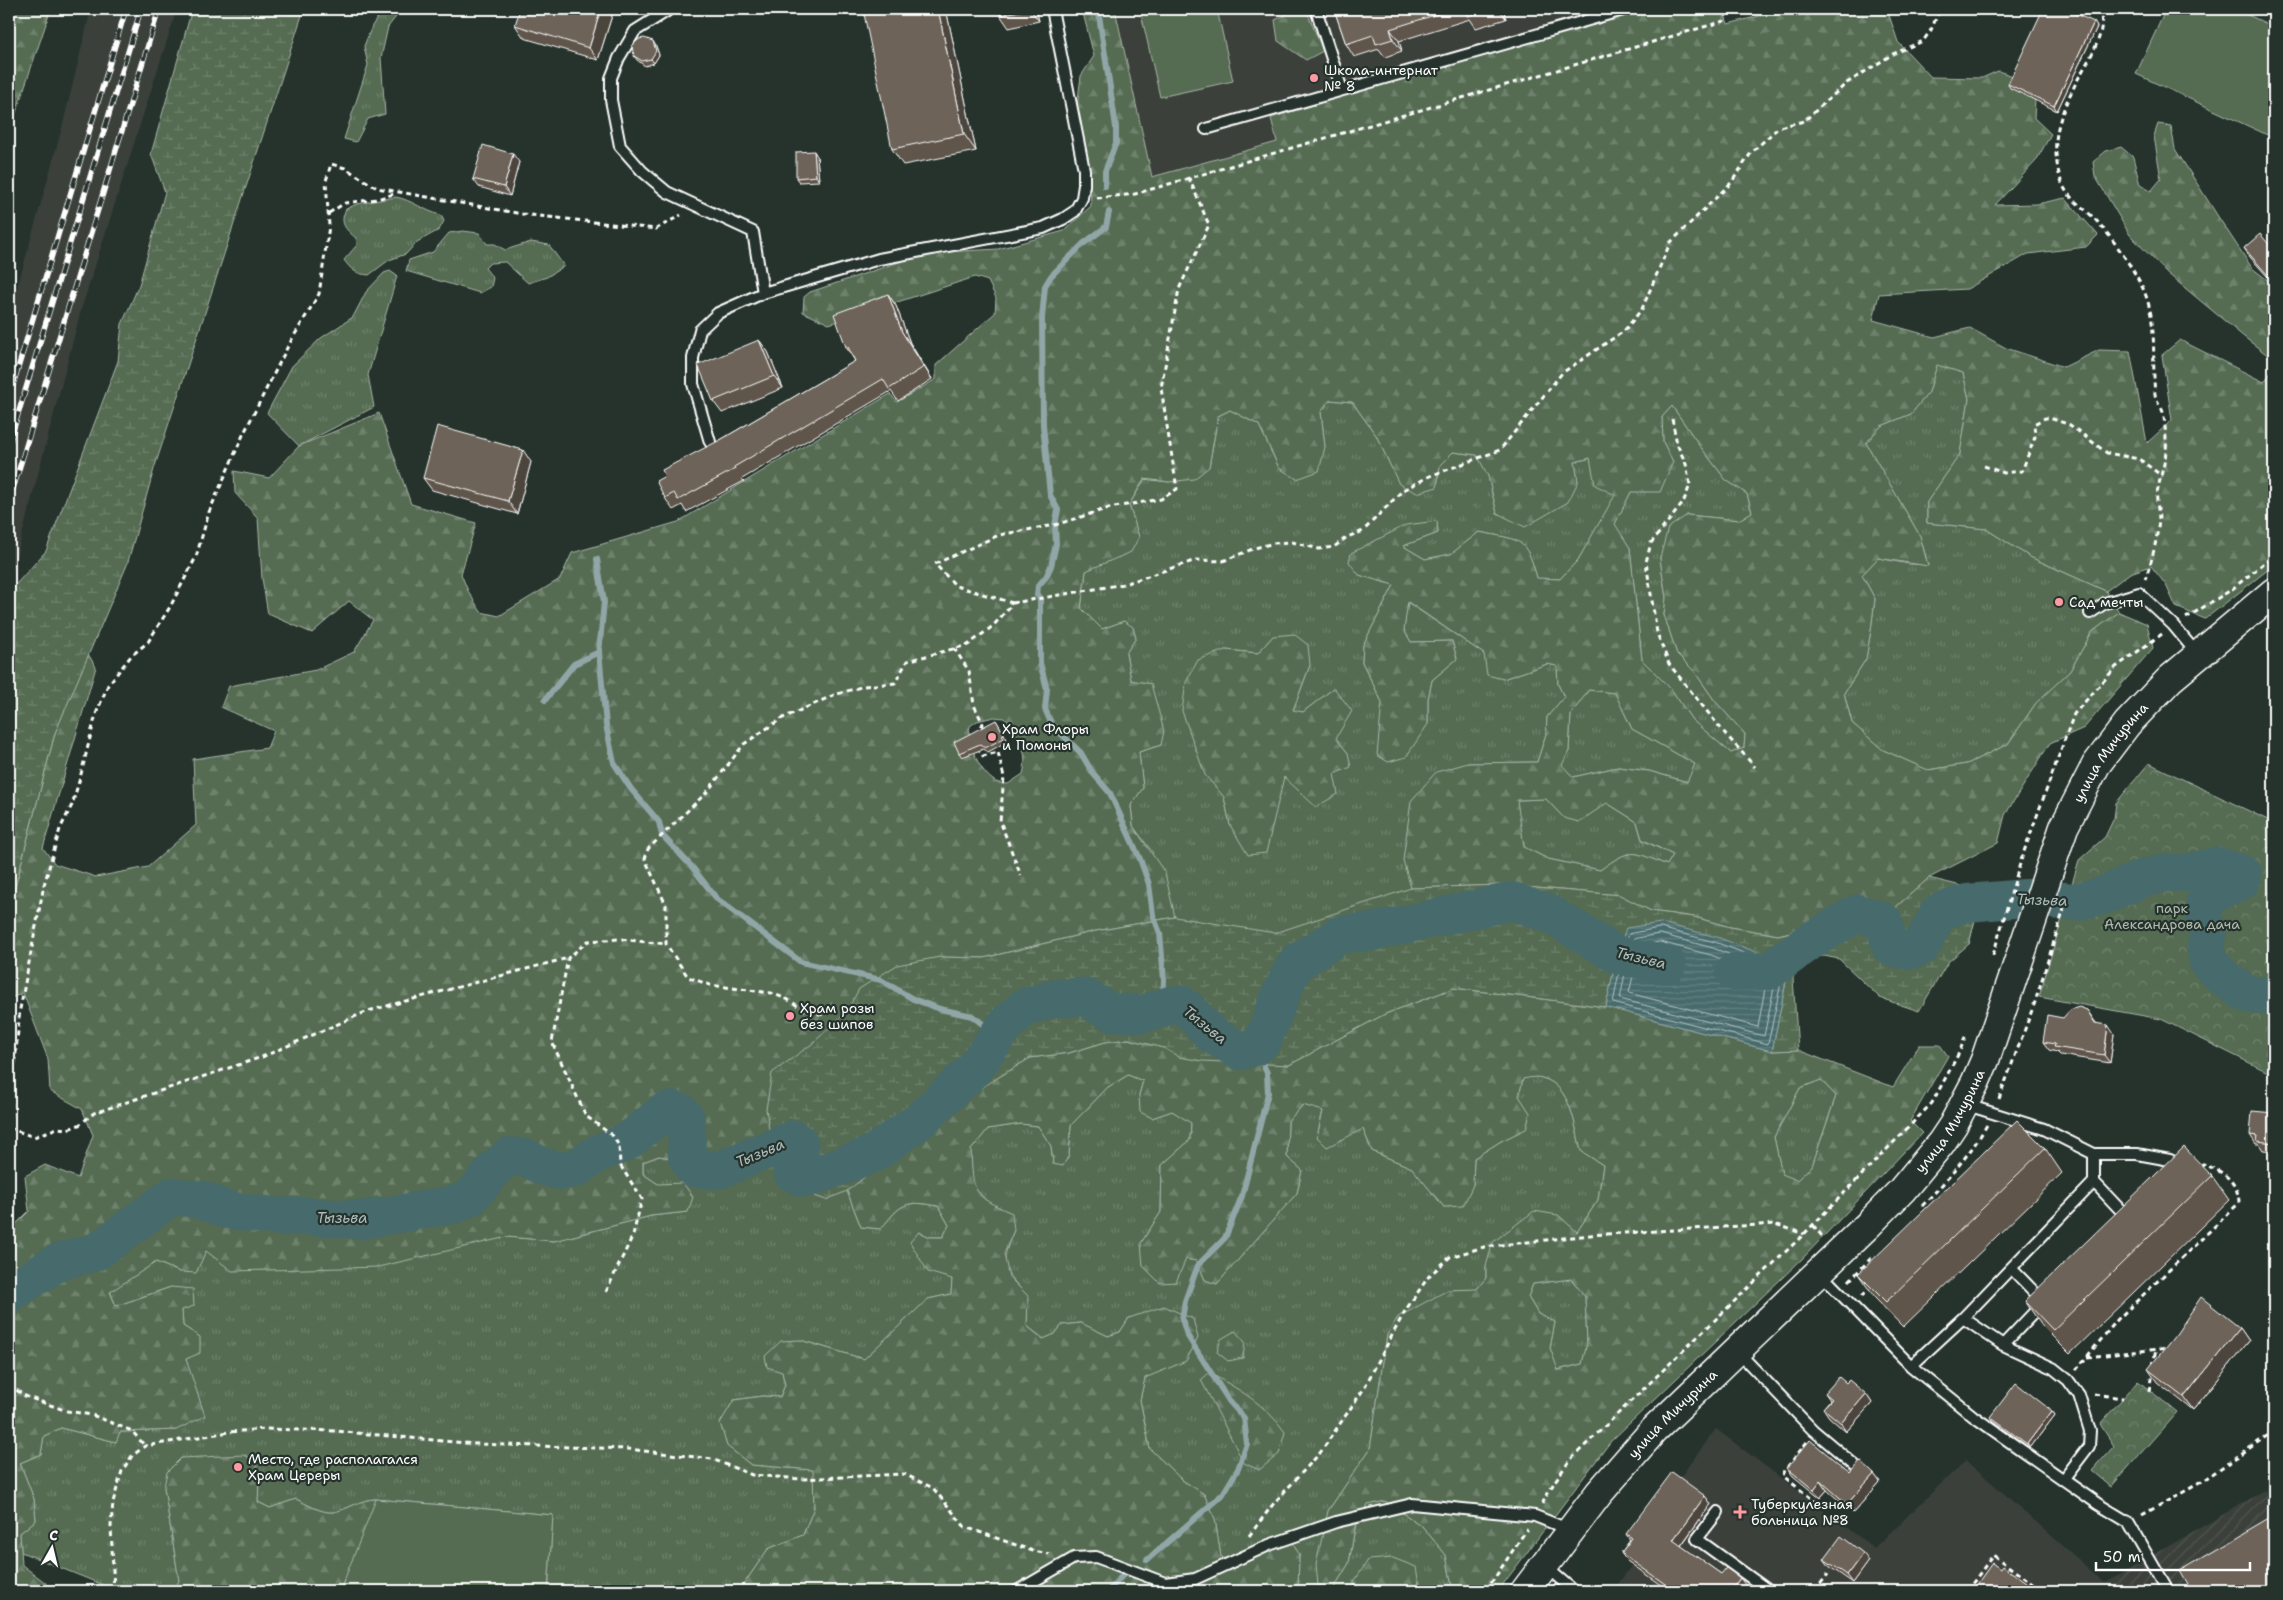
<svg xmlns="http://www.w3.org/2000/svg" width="2283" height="1600" viewBox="0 0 2283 1600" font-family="'Shantell Sans',sans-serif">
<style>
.built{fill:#3b413a}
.industrial{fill:url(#industrial-furrows)}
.grass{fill:url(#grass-tufts);stroke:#aab6a8;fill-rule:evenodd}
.forest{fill:url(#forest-firs);stroke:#aab6a8;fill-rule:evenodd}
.wetland{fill:url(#wetland-marsh);stroke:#aab6a8}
.park{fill:url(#park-crowns);stroke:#aab6a8}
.garden{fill:#546c52;stroke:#aab6a8}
.water{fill:url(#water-rules);stroke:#91a6a7}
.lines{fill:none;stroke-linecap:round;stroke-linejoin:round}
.shore{stroke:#b5c4c4;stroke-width:1}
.stream{stroke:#91a6a7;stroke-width:6}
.river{stroke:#476b6c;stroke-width:38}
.lane-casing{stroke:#fff;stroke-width:14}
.secondary-casing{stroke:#fff;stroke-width:31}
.path{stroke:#fff;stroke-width:3;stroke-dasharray:5 4;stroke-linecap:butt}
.lane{stroke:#26332d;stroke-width:10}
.secondary{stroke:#26332d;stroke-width:28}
.rail-casing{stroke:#fff;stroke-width:5.5}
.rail{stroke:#26332d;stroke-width:4;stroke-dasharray:11;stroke-linecap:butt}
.wall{fill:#5e554c;stroke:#fff}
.shaded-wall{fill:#4c453e;stroke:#fff}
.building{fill:#6d6358;stroke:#fff}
.poi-dot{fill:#ff9aa2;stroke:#26332d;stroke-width:2}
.labels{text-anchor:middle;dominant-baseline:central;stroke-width:4.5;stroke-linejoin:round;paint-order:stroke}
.poi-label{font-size:14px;fill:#fff;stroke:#26332d;text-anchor:start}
.street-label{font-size:14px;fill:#fff;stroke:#26332d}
.park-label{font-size:14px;fill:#b2bdb1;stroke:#26332d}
.water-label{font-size:15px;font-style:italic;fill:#acbcbd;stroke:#26332d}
</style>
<defs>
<pattern id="industrial-furrows" width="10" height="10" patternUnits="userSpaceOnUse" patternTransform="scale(1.25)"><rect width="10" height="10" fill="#3b413a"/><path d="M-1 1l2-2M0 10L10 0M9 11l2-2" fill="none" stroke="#4f544e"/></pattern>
<pattern id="grass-tufts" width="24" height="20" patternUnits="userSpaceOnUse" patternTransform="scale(1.25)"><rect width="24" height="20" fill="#546c52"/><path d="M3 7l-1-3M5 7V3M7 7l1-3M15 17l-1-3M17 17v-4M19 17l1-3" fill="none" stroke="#6e826c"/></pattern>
<pattern id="forest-firs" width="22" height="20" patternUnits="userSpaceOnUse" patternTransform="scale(1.25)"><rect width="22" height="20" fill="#546c52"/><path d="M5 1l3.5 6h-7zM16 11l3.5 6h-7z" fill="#6e826c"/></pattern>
<pattern id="wetland-marsh" width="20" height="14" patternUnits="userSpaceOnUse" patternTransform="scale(1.25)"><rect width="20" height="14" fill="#546c52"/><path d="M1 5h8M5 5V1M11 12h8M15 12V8" fill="none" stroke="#6e826c"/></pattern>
<pattern id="park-crowns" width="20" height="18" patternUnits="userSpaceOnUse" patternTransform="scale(1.25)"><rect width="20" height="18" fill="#546c52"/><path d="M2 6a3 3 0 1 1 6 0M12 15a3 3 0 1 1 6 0" fill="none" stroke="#6e826c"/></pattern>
<pattern id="water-rules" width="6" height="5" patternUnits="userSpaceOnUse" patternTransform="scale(1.25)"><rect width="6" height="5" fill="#476b6c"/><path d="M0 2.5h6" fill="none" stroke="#638182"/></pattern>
</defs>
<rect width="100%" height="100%" fill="#26332d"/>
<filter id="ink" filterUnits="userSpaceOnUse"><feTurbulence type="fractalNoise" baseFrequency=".02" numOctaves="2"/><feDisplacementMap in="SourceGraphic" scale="10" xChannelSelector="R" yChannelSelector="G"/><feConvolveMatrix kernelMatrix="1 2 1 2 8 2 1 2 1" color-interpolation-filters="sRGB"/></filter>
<g filter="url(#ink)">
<!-- built -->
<path class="built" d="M91,9h86l-96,301 -72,275v-268l53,-189z
M1115,9h602l-440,133 -125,35z
M1716,1429l158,119 92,-88 139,123 5,8h-497l19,-26 -5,-4 51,-81z"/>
<!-- industrial -->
<path class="industrial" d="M2274,1485v106h-164l-5,-8z"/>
<!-- grass -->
<path class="grass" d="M383,9h19l-14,18 -7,31 4,56 -17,5 -12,23 -12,-3 24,-74 -4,-19 8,-20z
M396,197c16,3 28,14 45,18l3,6 -5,9 -22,12 -11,12 -17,6 -20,15c-13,-1 -18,-5 -25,-15l13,-15 -1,-7c-11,-9 -17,-15 -10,-29l11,-5z
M463,231l16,2 8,11h8l10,6 26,-8 18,3 15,21 -17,11 -19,6 -23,-21 -15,1 -5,5 8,10 -2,9 -11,6 -74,-22 3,-11 24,-8 16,-19z
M390,271l7,5 -29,99 6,32 -75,39 -32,-33 25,-47 29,-28 32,-21 13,-25 18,-19z
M1937,364l26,9 6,26 -9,55 -33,48v21l59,6 44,28 76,34 13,21 -27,20 -22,39 -34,32 -28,41 -41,20 -40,6 -44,-20 -31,-27 -8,-30 22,-34 5,-29 4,-31 -13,-24 16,-17 31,6 19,1 -8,-29 -54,-93 15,-17 30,-12 18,-22z
M1330,400l22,2 24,33 23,48 38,4 3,-22 13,-13 25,3 10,21 9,37 81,-31 -3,-20 16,-4 25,37 -38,65 -18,19h-23c-11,-43 -18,-39 -58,-47l-28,22 -26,5 -22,-13 35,-13 -1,-11 -78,53 35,10 -31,60 -1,17 20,40 46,22v-25l4,-19 25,-21 -5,-18 -41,1 -7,-12 3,-28 77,52 19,25 44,-15 10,2 1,18 6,13 -17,20 -1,17 -9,28 -69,1 -57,125 545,-2 26,5 -13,53 -61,-10 -314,50 12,23 -152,-19 -595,1 294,-136 -20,-27 -2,-21 12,-17 -4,-36 22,-7 -30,-65 -5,-27 10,-15 -12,-17 -22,8 -21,-20 5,-38 53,-34 -10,-32 16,-26 24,3 40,-15 9,-51 12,-6 29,15 20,43 46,-21 -4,-35zM1273,636l37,29 -17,46 10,1 31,-24 2,50 12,15 -14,21 -50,3 -54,48 -6,-28 1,-147 33,3z
M1672,406l28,40 26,34 21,14 5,18 -13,8 -52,-5 -27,43 6,40 -2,17 13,39 17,17 21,30 30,33 -1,14 -13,5 -39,-33 -21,-31 -29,-29 -12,-112 -16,-23 17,-33 42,-30 -10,-20 -1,-25z
M1588,690l27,3 17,36 63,35 -7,18 -39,-11 -31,-4 -45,10 -12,-12 8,-14 2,-37z
M1546,799l18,19 43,-15 30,19 5,18 31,15 -6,10c-35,-14 -35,-18 -67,5l-52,-11 -24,-12 -8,-47z
M1128,1075l15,6 -4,14 13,23 20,-7 19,11 -1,18 -28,25 -1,47 -20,31 44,16 12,2 8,19 12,4 80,-91 5,-23 -15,-13 1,-36 15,-16 20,5 -6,27 46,-8 9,22 40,17 32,39 29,-22 1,-27 27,-17 25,-13 3,-15 -10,-17 4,-18c5,0 14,-2 19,0 29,7 33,48 39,73l22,14 -5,35 -21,32 -19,-17 -72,51v12l-10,12h-28l-61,45 -17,114 -42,62 -10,73 11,7h-31l1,-37 -66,9 -12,-6 -6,-38 -11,-25 -22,-14 -32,-31 -10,-49 5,-23 41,-17 -57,-42 -9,14 -12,4 -28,-13 -18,2 -7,9 -11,5 -17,-13 1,-30c-26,-26 -29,-31 -14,-66l-42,-45 -1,-35 17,-21 33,-5 17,2 13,20 2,18 16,-9 2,-30 37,-38z
M1821,1080l15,16 -24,70 -15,14 -15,-5 -8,-38 26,-49z
M771,1138l76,53 14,36 20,2c20,-26 25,-29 57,-23l11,19 -6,12h-13l-11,-5 33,47 -1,15 -23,5 -64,60 -64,-19 -18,32 3,13 -5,12 -18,-1 -28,4 -13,23 6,23 24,19 63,5v38l-11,27 -35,14 -29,42h-191l5,-76 -177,-16c-15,0 -27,10 -42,13 -11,2 -28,-8 -38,-13l-26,9 -12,-6 1,-23 -95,8 15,94 -7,10h-54l-97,-39 -1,-19 16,-13 -2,-21 -14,-36 21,-9 3,-18 17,-8 55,14 3,-10 57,-2 10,-71 14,-22 -17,-11 -1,-16 -11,-23 -55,19 -6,-15 46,-29 24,10 26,-21 301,-14 47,4 97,-25 37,-4 -30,-28 -15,-10v-12l16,-6 44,7z
M1571,1279l14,16 2,48 -5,21 -25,6 -7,-22 5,-26 -17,-8 -10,-17 5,-13z
M1385,1501l37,25 24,29 7,36h-33v-9h-66l1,9h-23l17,-28 6,-35 13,-24z"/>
<!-- forest -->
<path class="forest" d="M9,9h42l-42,124z
M1082,9h33l37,168 125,-35 -6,-24 362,-109h90l5,15 58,-15h101l11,33 33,35 51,1 16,-7 18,6 19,23 -1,18 17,16 -15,27 -41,44 42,-1 28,-6 33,37 -12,12 -58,7 -61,35 -88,5 -6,26 61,17 36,-9 36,20 58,19 35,-17 31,1 17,92 25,-23 -10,-65 18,-15 84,42 10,-14v197l-69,54 -29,-12 -10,-22 -15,-19 -21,7 -24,18 -76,-34 -44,-28 -59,-6v-21l33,-48 9,-55 -6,-26 -26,-8 -8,27 -18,22 -30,12 -15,17 54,93 8,30 -50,-8 -16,17 13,24 -4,31 -5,29 -22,34 8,30 31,27 45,20 39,-6 41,-20 28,-41 34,-32 22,-39 27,-20 28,12 6,24 -69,80 -34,15 -45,72 -7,28 -69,35 -41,36 -43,-4 -37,18 -30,7 -48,-8 -36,-10 -43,-6 -32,-16 -118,-10 -90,3 -8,-28 8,-59 25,-29 32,-9 69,-1 9,-28 1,-17 17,-20 -6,-13 -1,-18 -10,-2 -44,15 -16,-4 -3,-21 -76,-52 -4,28 7,12 41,-1 5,18 -25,21 -4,19v25l-22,33 -18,5 -11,-7 5,-53 -20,-40 1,-17 31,-60 -35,-10 -10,-13 2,-9 55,-28 31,-4 1,12 -35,13 22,13 26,-5 28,-22c40,8 47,4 58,46l23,1 18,-19 37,-65 -20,-10 -5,-27 -15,4 3,20 -10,20 -43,25 -28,-14 -9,-37 -11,-21 -24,-3 -13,13 -3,22 -20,6 -18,-9 -23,-49 -24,-33 -22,-2 -9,12 4,35 -6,24 -22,8 -18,-11 -20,-43 -29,-15 -12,6 -9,51 -15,12 -25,3 -25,-3 -15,26 10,32 -8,15 -45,19 -5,37 21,21 22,-8 9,6 3,11 -10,15 5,27 20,4 13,47 -3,14 -22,7 4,36 -12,17 2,21 32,47 10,44 -79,14 -112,27 -44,-1 31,137 59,-36 39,-5 36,-11 23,-3 36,9 16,9 109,8 96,-51 69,-26 152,19 166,44 26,-1 95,37 26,-42h21l8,11 -38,65 12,12 -119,125 -192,183 -113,150h-45l-7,-36 -24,-29 -37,-25 -17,4 -13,22 -6,36 -17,28 -14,-6 -2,-21 12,-53 42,-62 17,-114 11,-18 50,-27 29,-1 9,-11v-12l7,-24 41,-31 24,4 19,17 21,-32 5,-35 -22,-14c-6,-25 -10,-66 -39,-73 -5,-2 -14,0 -19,1l-4,17 11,17 -4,16 -25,12 -27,17 -1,27 -10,21 -19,1 -32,-39 -40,-17 -9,-22 -36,18 -10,-10 6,-26 -20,-6 -15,16 -1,36 15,13 -5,23 -80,91 -12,-4 -8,-19 -11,-2 -10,23 -16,1 -17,-17 -2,-23 20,-31 1,-47 28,-25 1,-17 -19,-12 -20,7 -12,-6 -1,-17 4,-14 -15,-6 -20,12 -37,38 -2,30 -6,11 -10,-2 -2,-18 -13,-20 -17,-2 -33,5 -17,21c2,43 1,46 41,63l2,17 -10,24 5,23 19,19 -1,30 16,13 12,-5 7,-9 19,-2 27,13 12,-4 9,-14 35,-12 29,13 5,19 -12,23 -41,17 -5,22 10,49 32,31 22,14 11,25 6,38 12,5 59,-21 7,13 -1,37h-559l29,-42 35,-14 11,-27 -1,-38 -62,-5 -24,-19 -7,-23 14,-23 28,-4 18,1 5,-12 -3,-13 -15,-5 -2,-11 16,-15 19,-1 64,19 64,-60 23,-5 1,-15 -24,-7 -18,-30 9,-10 11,5h13l6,-12 -11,-19c-33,-6 -37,-3 -57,23l-20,-2 -14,-36 -42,-2 -34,-51 -6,8 -40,16 -22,1 -44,-7 -16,6v12l15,10 25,-1 10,14 -5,15 -37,4 -97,25 -47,-4 -129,30 -146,4 -26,-20 -10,22 -16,-1 -24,-10 -46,30 6,14 55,-19 22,2 1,17 -12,4 1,16 17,11v16l-14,6 19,57 -29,14 -56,2 -4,10 -55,-14 -17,8 -3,18 -21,9 14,36 2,21 -16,13 2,32 24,18v8h-37v-360l20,-20 -4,-35 20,-11 33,13 15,-43 -11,-26 -32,-18 -2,-32 -25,-66 -14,6v-69l5,-39 41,-158 33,-79 8,13 -53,181 12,16 41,13 52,-10 48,-42 -3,-66 74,-11 7,-17 -53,-24 8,-21 87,-16 38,-18 19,-32 -24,-19 -37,32 -44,-19 -6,-36 -4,-60 -23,-25 -1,-22 35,7 30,-32 80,-33 32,91 65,19 -15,51 7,17 13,21 18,4 61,-37 12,-26 106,-31 212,-128 7,8 39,-23v-14l59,-52 1,-15 -8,-17 -13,-4 -146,47 -26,-12 1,-15 6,-5 98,-33 37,-7 53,-3 66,-18 27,-25 -1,-30 -13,-69 4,-31 13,-20zM1672,406l28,40 26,34 21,14 5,18 -13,8 -52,-5 -19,13 -8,30 6,40 -2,17 13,39 17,17 21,30 30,33 -1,14 -13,5 -39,-33 -21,-31 -29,-29 -12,-112 -15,-24 16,-32h29l13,-30 -10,-20 -1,-25zM1589,690l26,3 17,36 63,35 -8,18 -38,-11 -31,-4 -45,10 -11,-12 7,-14 2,-37zM994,717l10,1c15,18 25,33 19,56l-15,10c-4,0 -9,-1 -12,-2 -16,-9 -30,-39 -26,-56l7,-5zM1546,799l18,19 15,4 28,-19 30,19 5,17 31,16 -6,10c-35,-14 -35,-18 -67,5l-52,-11 -24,-12 -7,-47zM1821,1080l15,16 -24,70 -15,14 -15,-6 -8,-37 26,-49zM1571,1279l14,17 2,47 -5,21 -24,6 -8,-22 5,-26 -17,-8 -10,-17 5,-13z
M1297,9h9l17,42 -17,9 -28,-19 -3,-21z
M2158,124l13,2 4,23 44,69 33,50 22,17v75l-30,-23 -77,-64 -37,-38 -35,-59 -2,-14 13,-11 15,-4 12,10 7,28 11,6 10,-12 -7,-43z
M1294,634l14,11 2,20 -17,45 10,2 31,-24 18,23 -16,27 12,15 3,14 -17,7 4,20 -22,13 -32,-30 -18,76 -18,2 -18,-30 -6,-28 -19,-22 -23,-64 4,-29 12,-22 27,-10 33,3 15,-17z
M1235,1331l10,11 -2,16 -15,3 -11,-9 4,-13z
M1209,1373c29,15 57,32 76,59l-6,22 -20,16 -15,-7 -43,-83z
M244,1455l12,6 3,18 -1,23 12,6 26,-9c10,5 27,15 38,13 15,-3 27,-13 42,-13l68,45 -99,33 -5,14h-168l7,-10 -15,-94 3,-15 14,-14z
M1393,1558l23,9 4,24h-65l-1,-9 14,-22z"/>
<!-- wetland -->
<path class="wetland" d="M192,9h112l-150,460 -27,96 -72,168 -41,158 -5,39v-338l37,-41 72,-190 4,-37 17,-39 26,-93 -14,-38z
M1929,878l53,13 -13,53 -21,18 -29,49 -39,-13 -41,-39 -15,-3 -22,3 -9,19 5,72 -26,1 15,-74 -170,-22 -11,52 -152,-19 -69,26 -96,51 -87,-4 -23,-4 -15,-9 -36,-9 -23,3 -36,11 -39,5 -59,36 -124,97 -21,9 -25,-9 -28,-34 -7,-48 6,-36 40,-29 35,-33 12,-22 38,-24 43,-8 44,1 112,-27 79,-14 100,16 136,-45 90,-3 119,10 31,16 43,6 36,10 48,8 30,-7 37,-18 43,4z"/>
<!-- park -->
<path class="park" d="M2149,763l125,60v252l-113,-56 -122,-22 40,-137 26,-23 9,-19 2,-15z
M2138,1381l39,31 -66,75 -19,-16 22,-25 -14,-22z"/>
<!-- garden -->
<path class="garden" d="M1140,9h77l16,72 -73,16z
M2166,9h69l39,18v111l-138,-64z
M376,1499l177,16 -5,76h-208z"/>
<!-- water -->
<path class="water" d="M1661,923l56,14 65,25 5,14 -15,75 -166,-44 11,-52 9,-27z"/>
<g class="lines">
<!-- shore -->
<path class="shore" d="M1660,928l55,14 63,24 4,12 -14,66 -155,-41 9,-46 7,-23z
M1660,934l53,14 60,23 3,7 -12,58 -144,-37 8,-41 6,-19z
M1660,942l51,13 56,22 -9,50 -129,-34 11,-47z"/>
<!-- stream -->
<path class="stream" d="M1098,9l18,118v16l-11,28v15
M1109,212l-3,15 -23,17 -32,32 -6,10 -3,32 1,107 7,70 8,15 -3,15 1,19 -5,22 -5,11 -8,9 -1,9 3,4v64l7,26 -2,20 7,16 29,28 11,19 18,21 30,66 9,25 4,31 7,18 4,47 -1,15 -7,15
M597,559l7,43 -5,50 7,73 8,38 17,26 28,33 3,13 30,32 25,32 84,63 80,18 32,19 27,10 32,7 25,19
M545,700l29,-36 25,-12
M1147,1560l76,-66 15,-25 9,-25 -3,-26 -15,-17 -42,-66 -5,-16 3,-18 13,-36 27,-27 17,-42 26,-103 -1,-20 -12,-26
M1108,1591l15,-16"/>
<!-- river -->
<path class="river" d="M1734,972l35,-1 40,-29 49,-29 25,8 8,26 17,4 13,-4 18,-35 28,-9 59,-5 50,4 26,-6 39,-17 25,-6h19l32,-7 26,8 -2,7 -24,11 -12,9 -2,16 5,16 -2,16 2,13 15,15 24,17 27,3
M9,1294l49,-32 38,-10 76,-56 30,4 25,10 53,7 22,-1 60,4 95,-16 15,-8 23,-28 15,-12 17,2 17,9 17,4 16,-3 18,-13 33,-14 36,-29 10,-2 8,3 4,6 1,38 6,11 26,2 74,-31 6,4 1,7 -9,16 2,7 9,5 10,-1 61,-23 46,-33 54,-51 33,-46 19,-17 30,-9 30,-1 26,15 33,2 26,-9 10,-1 8,5 23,25 29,17 15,-4 8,-7 20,-51 13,-26 45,-29 31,-2 140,-31 38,13 67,41 50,10"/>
<!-- lane casing -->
<g class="lane-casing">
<path id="lane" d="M1316,9l26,81
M667,11l-32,20 -16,27 -8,20v22l9,46 22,25 25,21 86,40 10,61
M1206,129l421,-120
M710,442l-17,-58v-26l7,-28 18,-17 45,-20 116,-34 164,-31 20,-9 12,-8 7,-13 2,-13v-15l-32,-161
M2090,613l15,-10 34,-10 34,32 25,30
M1964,1104l80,25 50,25h43l33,6 13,6
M2094,1182l34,36
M2011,1268l32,33
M1820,1273l91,93 62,50 125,88 30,18 40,69
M1963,1318l40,27 50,23 15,12 11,15 11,36 -1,15 -25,33
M2003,1345l39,-41
M1738,1352l75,78 44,37
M1911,1366l52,-48 131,-136v-28
M1718,1512l-21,27 72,52
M1545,1566l29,25
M1017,1591l57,-33 22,-1 69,26 30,-4 74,-34 67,-23 76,-18 123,12 35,14"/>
</g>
<!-- secondary casing -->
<g class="secondary-casing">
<g id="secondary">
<path id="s1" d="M1525,1591l74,-98 54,-62 216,-207 33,-34 39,-47 12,-18 22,-42 10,-23 79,-233 32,-62 31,-41 43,-45 104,-87"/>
</g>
</g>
<!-- path -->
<path class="path" d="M2099,9c11,26 -16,57 -26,80 -10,19 -19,43 -17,65 4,48 20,42 46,73 13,15 25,33 35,50 23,38 14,76 18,117 1,7 6,12 8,18 2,8 2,18 3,26 2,20 -6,37 -9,56 -1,8 2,18 2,26 -2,19 -7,42 -14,59
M1097,198l38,-4 589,-173 4,-12
M329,213l16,-10 32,-4 20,-6
M1672,419l5,25 9,20 4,21 -7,18 -32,40 -5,19 11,71 12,31 53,66 33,37
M1984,466l20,7 18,-2 13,-34 -1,-13 11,-6h5l20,7 37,28 32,6 23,17
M1013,603l-57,-17 -21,-22 64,-29 56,-10 54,-17 52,-9 16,-10 -16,-101 18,-99 30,-64 -20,-47
M2186,618l45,-28 43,-35
M954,648l15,23 5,34 9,19 -4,6
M978,747l5,9 15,-4 6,25 -4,44 21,55
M1993,955l29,-98 52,-143 42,-47 46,-33
M830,1010l-7,5 -19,-5 -17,-11 -16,-6 -61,-8 -22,-8 -22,-33v-39l-21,-46 3,-10 59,-57 37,-48 37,-25 53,-24 30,-9 31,-3 12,-22 61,-16 25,-19 20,-23 111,-19 72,-24 27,1 32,-13 19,-5 18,-1 27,7 15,-2 13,-10 14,-5 6,-5 36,-37 27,-14 70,-26 62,-77 62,-42 18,-22 28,-66 61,-60 20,-30 28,-26 25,-6 43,-38 46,-29 30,-13 8,-11 9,-21
M1999,1099l36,-97 29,-93
M9,1126l11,-117 24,-124 16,-56 12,-24 8,-27 16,-64 12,-29 23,-29 17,-14 22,-35 26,-50 13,-45 34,-77 45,-89 31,-52 10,-68 -3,-45 5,-17 14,4 32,20 145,26 134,15 25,-14
M9,1128l25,9 23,-9 11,1 11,-4 15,-12 168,-56 106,-46 200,-53
M1922,1206c25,-26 47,-50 65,-81
M1813,1225l9,11
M1849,1281l25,-26
M606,1292l27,-57 9,-36 -22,-34 -1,-19 -6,-10 -27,-20 -34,-74 16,-84 20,-17 31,-2 47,5
M1862,1296l10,-10
M2087,1357l80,-9
M2153,1366l3,-17
M2076,1370l42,-51 121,-116c0,-23 -22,-37 -42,-39
M9,1385l16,11 42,15 25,4 40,16 13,15
M2149,1391l3,-19
M2094,1394l29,4
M1807,1442l-22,28 -2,6 38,30
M1542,1504l13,-23 15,-21 234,-226 128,-131 28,-52 6,-17
M2142,1515l56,-31 76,-53
M1249,1536l25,-33 46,-50 43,-63 42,-79 24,-35 21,-19 34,-10 106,-12 185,-11 29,10
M114,1591l-3,-65 2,-24 9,-31 10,-15 13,-10 84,-14 36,-3 70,2 141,13 152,5 84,10 40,16 48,4 104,-5 29,14 32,39 68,24 16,3
M1486,1591l41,-62
M1815,1591l13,-17
M1967,1591l26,-36 49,36"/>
<!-- lane -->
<use href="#lane" class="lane"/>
<!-- secondary -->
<use href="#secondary" class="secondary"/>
<!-- rail casing -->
<g class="rail-casing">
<path id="rail" d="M9,398l117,-389
M9,444l132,-435
M9,502l150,-493"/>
</g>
<!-- rail -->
<use href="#rail" class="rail"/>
</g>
<!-- wall -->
<path class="wall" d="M614,9l-16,51 -74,-22 -9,-13z
M946,9l30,142 -73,14 -11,-16z
M998,9h38l3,12 -30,7 -9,-13z
M1334,9h169l3,10 -30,9 -6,-9 -71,22 3,10 -17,6 -6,-8 -25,8 -8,-13z
M2094,22l3,5 -40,84 -47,-23 -2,-4z
M656,46l3,9 -5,8 -9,3 -8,-6 -3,-4z
M817,156l2,25 -20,1 -3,-4z
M519,162l-9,34 -31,-9 -6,-8z
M2244,248l30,2v34l-24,-27z
M888,294l8,12 14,37 22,36 -34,22 -7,-10 -149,88 2,2 -58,31 -4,-7 -9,5 -8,-12v-22l57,-37 133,-78 -9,-14z
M759,340l9,12 15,36 -61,25 -9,-12z
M531,462l-14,52 -85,-24 -9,-12z
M996,720l11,19 -2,1 1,2 -18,10 -5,-3 -21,8 -3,-4z
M2087,1010l9,13 18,11 -4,29 -50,-8 -3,-3 -8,-2 -6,-8 20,-24z
M2274,1113v38l-11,-1 -4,-6h-3l-6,-9z
M2045,1148l17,25 -159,154 -28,-29 -17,-24z
M2212,1176l17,24 -159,154 -28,-28 -17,-25z
M2240,1328l9,13 -56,69 -36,-28 -9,-13z
M1846,1383l20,11 6,9 -26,29 -17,-15 -6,-9 7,-8 -5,-7z
M2052,1411l3,4 -25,33 -37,-27 -3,-4z
M1787,1468l87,6 6,8 -27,31 -26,-23 -7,8 -27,-22z
M1705,1496l6,8 -30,42 40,28 25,12 -3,5h-74l-42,-30 -6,-8 9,-13 -4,-6z
M2274,1515v76h-82z
M1824,1559l45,2 -16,22 -23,-16z"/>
<!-- shaded-wall -->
<path class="shaded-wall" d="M601,9h13l-16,51 -9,-12z
M938,9h8l30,142 -12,-17z
M1030,9h6l3,12z
M1499,9h4l3,10z
M2094,22l3,5 -40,84 -3,-5z
M1390,29l9,12 3,10 -9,-12z
M653,41l3,5 3,9 -5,8 -3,-4z
M814,151l3,5 2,25 -3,-5z
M513,154l6,8 -9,34 -6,-9z
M888,294l8,12 14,37 22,36 -30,-47z
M759,340l9,12 15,36 -9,-12z
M523,450l8,12 -14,52 -9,-13z
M2108,1025l6,9 -4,29 -6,-8z
M2240,1328l9,13 -56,69 -9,-13z
M1866,1394l6,9 -26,29 -5,-9z
M2052,1411l3,4 -25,33 -3,-4z
M1874,1474l6,8 -27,31 -6,-9z
M1821,1481l6,9 -7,8 -6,-8z
M1705,1496l6,8 -32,44 -6,-8z
M1863,1553l6,8 -16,22 -6,-8z
M1740,1578l6,8 -3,5h-12z"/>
<!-- building -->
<path class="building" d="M520,9h81l-12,39 -74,-23z
M863,9h75l26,125 -72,15z
M998,9h32l-30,6z
M1334,9h120l-64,20 3,10 -17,5 -3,-9 -27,9z
M1465,9h25l-22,7z
M2043,9h22l29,13 -40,84 -46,-22z
M644,38l9,3 3,10 -5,8 -9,2 -8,-5 -2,-10 7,-7z
M483,145l30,9 -9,33 -31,-8z
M814,151l2,25 -20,2v-26z
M2260,234l14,16v32l-30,-34z
M888,294l14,38 22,35 -35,22 -6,-10 -149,88 1,2 -57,31 -4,-7 -9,5 -9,-17 9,-5 -3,-6 60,-31 133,-78 -7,-14h-2l-12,-33z
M759,340l15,36 -61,25 -15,-36z
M437,426l86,24 -15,51 -85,-23z
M996,720l8,14 -2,1 2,3 -19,10 -5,-4 -21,9 -5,-11z
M2079,1007l8,3 8,13 13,2 -4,30 -50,-8 1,-3 -12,-2 4,-27 16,3 7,-8z
M2252,1111l22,2v30l-17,-2 1,-5 -8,-1z
M2017,1120l28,28 -159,154 -28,-28z
M2184,1147l28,29 -159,154 -28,-29z
M2201,1297l39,31 -56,69 -36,-28 29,-36z
M1839,1377l7,6 3,-3 17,14 -25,29 -18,-15 9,-9 -7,-6z
M2016,1383l36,28 -25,33 -37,-27z
M1810,1440l40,33 10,-12 14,13 -27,30 -26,-23 -7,9 -27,-22z
M1672,1472l33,24 -32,44 48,34 5,-6 14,10 -9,13h-56l-54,-38 11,-15 -6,-4z
M2274,1515v71l-9,5h-73l-12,-21z
M1841,1536l22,17 -16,22 -23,-16z
M1992,1563l8,6 2,-3 35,25h-65z"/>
</g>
<!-- markers -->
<g class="poi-dot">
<circle cx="1314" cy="78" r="5"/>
<circle cx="2059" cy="602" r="5"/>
<circle cx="992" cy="737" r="5"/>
<circle cx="790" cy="1016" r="5"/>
<circle cx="238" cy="1467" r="5"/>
<path d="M1737.5 1504.5h5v5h5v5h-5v5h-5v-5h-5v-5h5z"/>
</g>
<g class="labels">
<!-- poi labels -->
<g class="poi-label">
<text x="1324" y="70">Школа-интернат<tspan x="1324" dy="16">№ 8</tspan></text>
<text x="2069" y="602">Сад мечты</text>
<text x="1002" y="729">Храм Флоры<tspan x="1002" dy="16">и Помоны</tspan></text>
<text x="800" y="1008">Храм розы<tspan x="800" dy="16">без шипов</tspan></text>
<text x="248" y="1459">Место, где располагался<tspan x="248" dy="16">Храм Цереры</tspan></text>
<text x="1751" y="1504">Туберкулезная<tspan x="1751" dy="16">больница №8</tspan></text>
</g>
<!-- street labels -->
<g class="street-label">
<text stroke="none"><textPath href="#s1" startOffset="1041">улица Мичурина</textPath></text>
<text stroke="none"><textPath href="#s1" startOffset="636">улица Мичурина</textPath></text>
<text stroke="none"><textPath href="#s1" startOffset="231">улица Мичурина</textPath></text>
</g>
<!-- park labels -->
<g class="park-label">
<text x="2172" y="908">парк<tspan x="2172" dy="16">Александрова дача</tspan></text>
</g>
<!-- water labels -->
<g class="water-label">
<text transform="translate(2042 900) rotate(2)">Тызьва</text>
<text transform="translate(1641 958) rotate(14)">Тызьва</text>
<text transform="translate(1205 1025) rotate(39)">Тызьва</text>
<text transform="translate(760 1153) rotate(-23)">Тызьва</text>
<text x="342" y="1218">Тызьва</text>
</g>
</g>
<!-- margin -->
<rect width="2283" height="1600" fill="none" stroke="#26332d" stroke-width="30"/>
<rect x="15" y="15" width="2253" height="1570" fill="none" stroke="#fff" stroke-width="2" filter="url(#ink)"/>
<!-- north arrow -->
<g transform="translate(52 1548) rotate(8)" stroke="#26332d" stroke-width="4" paint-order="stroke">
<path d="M0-4L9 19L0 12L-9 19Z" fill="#ffffff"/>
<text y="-8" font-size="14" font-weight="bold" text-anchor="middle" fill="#ffffff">С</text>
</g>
<!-- scale -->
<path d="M2096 1562v8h154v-8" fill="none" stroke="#ffffff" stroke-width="2.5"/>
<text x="2103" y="1562" font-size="15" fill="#ffffff" stroke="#26332d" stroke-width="4" paint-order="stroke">50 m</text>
</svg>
